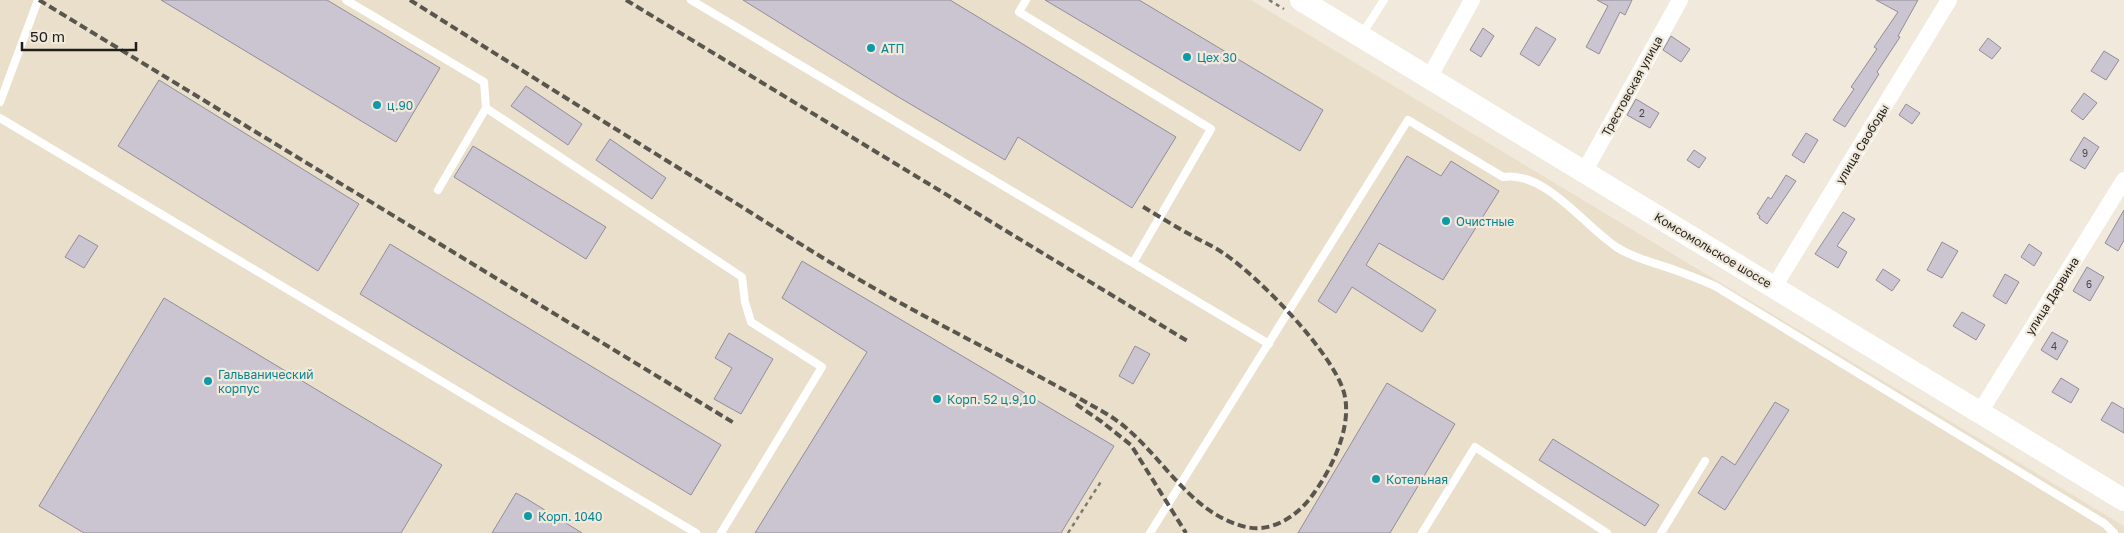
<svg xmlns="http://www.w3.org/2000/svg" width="2124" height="533" viewBox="0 0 2124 533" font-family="'Golos Text',sans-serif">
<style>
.built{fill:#e9dfcb}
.building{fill:#cbc5d1;stroke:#938d99}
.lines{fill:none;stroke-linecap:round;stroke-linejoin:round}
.path{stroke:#7e7971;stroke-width:2.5;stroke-dasharray:4 4;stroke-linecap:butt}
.lane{stroke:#fff;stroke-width:8}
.street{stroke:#fff;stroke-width:16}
.secondary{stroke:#fff;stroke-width:22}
.rail{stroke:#59564f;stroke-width:4;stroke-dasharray:8 4;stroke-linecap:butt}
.culture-dot{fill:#0f9aa8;stroke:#f0e9dc;stroke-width:2}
.labels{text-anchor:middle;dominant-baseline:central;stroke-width:4.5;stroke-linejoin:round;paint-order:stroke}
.number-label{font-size:10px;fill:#4b4847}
.culture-label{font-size:12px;fill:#0d838f;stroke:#f0e9dc;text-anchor:start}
.street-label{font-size:12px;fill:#201e19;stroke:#f0e9dc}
</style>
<rect width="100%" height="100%" fill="#f0e9dc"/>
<!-- built -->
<path class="built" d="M0,0h1251l873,526v7h-2124z"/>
<!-- building -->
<path class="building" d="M161,0h166l113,68 -44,74z
M743,0h207l226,137 -44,71 -114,-71 -13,23 -110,-65z
M1045,0h94l184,110 -23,41z
M1597,0h35l-7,15 -5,-3 -21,42 -13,-7 22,-41z
M1876,0h42l-20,36 2,1 -23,35 2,2 -34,53 -12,-7 21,-31 -3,-2 26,-38 -3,-2 24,-35z
M1536,27l20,12 -17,27 -19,-12z
M1483,28l11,8 -13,21 -11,-7z
M1671,36l19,13 -9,13 -18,-12z
M1988,38l13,10 -9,11 -13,-9z
M2104,51l15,9 -13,20 -15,-9z
M159,80l200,124 -41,67 -200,-125z
M526,86l56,38 -14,21 -57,-39z
M2084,93l13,10 -14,17 -12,-9z
M1636,99l23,14 -9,15 -23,-13z
M1906,104l14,9 -8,11 -13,-9z
M1806,133l12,7 -14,23 -12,-8z
M2084,137l15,10 -14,22 -15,-9z
M610,139l56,39 -14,21 -56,-39z
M473,146l133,81 -20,32 -132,-82z
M1694,150l12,8 -7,10 -12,-8z
M1407,156l34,20 10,-15 48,30 -56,89 -64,-37 -13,22 70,45 -14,22 -70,-45 -16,26 -18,-12z
M1786,175l10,6 -29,43 -8,-6 1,-2 -3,-2 11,-17 3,2z
M2124,210v30l-6,11 -13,-8z
M1843,212l12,7 -18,27 10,6 -9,16 -23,-14z
M79,235l19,11 -14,22 -19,-11z
M1942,242l16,9 -16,27 -15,-8z
M390,244l331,201 -30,50 -331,-201z
M2029,244l13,9 -8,13 -13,-9z
M802,261l312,185 -53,87h-306l112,-181 -85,-54z
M2087,267l17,10 -14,24 -17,-10z
M1883,269l17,11 -8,11 -16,-11z
M2005,274l14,8 -13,22 -13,-8z
M164,298l278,167 -41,68h-317l-45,-27z
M1962,312l23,13 -9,15 -23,-14z
M2052,332l16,9 -11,19 -16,-10z
M729,333l44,26 -32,55 -27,-15 18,-31 -17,-10z
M1135,346l15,8 -17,30 -14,-8z
M2061,378l18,11 -8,14 -19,-11z
M1387,383l68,41 -65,109h-92z
M1775,402l14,8 -64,100 -27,-17 24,-37 13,9z
M2112,402l12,7v24l-23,-13z
M1553,439l106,66 -14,21 -106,-66z
M516,493l11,6 55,34h-90z"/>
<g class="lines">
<!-- path -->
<path class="path" d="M1269,0l15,9
M1068,533l34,-53"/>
<!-- lane -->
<path class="lane" d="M346,0l138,82 2,26 256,169 3,25 6,20 71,45 -101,166
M691,0l578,344
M1026,0l-7,12 192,117 -78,134
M1362,34l22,-34
M0,102l38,-102
M0,118l696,415
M438,190l48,-82
M1150,533l258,-413 95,57c42,-7 83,51 115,71 17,11 35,14 54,21 14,5 29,11 43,17l390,238 9,9
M1422,533l53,-86 132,86
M1661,533l44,-72"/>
<!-- street -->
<path class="street" d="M1429,78l43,-78
M1584,172l96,-172
M1774,287l175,-287
M1980,412l144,-232"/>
<!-- secondary -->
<path class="secondary" d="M1301,0l823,500"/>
<!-- rail -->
<path class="rail" d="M39,0l695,423
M410,0c108,68 216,136 324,202 48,30 95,61 145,89 74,42 152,79 226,122 53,30 78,99 141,114 27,6 53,-12 68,-34 18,-25 37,-64 31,-96 -7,-40 -88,-122 -122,-144 -10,-7 -22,-12 -32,-18 -17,-9 -34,-20 -51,-30
M626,0l563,342
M1076,404l26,18 29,23 55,88"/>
</g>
<!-- markers -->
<g class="culture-dot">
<circle cx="871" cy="48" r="5"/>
<circle cx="1187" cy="57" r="5"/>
<circle cx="377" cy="105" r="5"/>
<circle cx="1446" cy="221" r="5"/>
<circle cx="208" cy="381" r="5"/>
<circle cx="937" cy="399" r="5"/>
<circle cx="1376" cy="479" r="5"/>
<circle cx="528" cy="516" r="5"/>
</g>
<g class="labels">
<!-- number labels -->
<g class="number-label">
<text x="1642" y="113">2</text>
<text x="2085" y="153">9</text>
<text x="2089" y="284">6</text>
<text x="2054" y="346">4</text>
</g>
<!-- culture labels -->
<g class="culture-label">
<text x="881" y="48">АТП</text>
<text x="1197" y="57">Цех 30</text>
<text x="387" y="105">ц.90</text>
<text x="1456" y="221">Очистные</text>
<text x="218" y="374">Гальванический<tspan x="218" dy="14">корпус</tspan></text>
<text x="947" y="399">Корп. 52 ц.9,10</text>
<text x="1386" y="479">Котельная</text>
<text x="538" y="516">Корп. 1040</text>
</g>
<!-- street labels -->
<g class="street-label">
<text transform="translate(1632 86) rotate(-61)">Трестовская улица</text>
<text transform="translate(1862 144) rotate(-59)">улица Свободы</text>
<text transform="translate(1713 250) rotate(31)">Комсомольское шоссе</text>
<text transform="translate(2052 296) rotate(-58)">улица Дарвина</text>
</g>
</g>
<!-- scale -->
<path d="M22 42v8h114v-8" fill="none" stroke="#201e19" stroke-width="2.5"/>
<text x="30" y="42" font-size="15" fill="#201e19" stroke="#f0e9dc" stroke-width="4" paint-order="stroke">50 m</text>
</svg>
